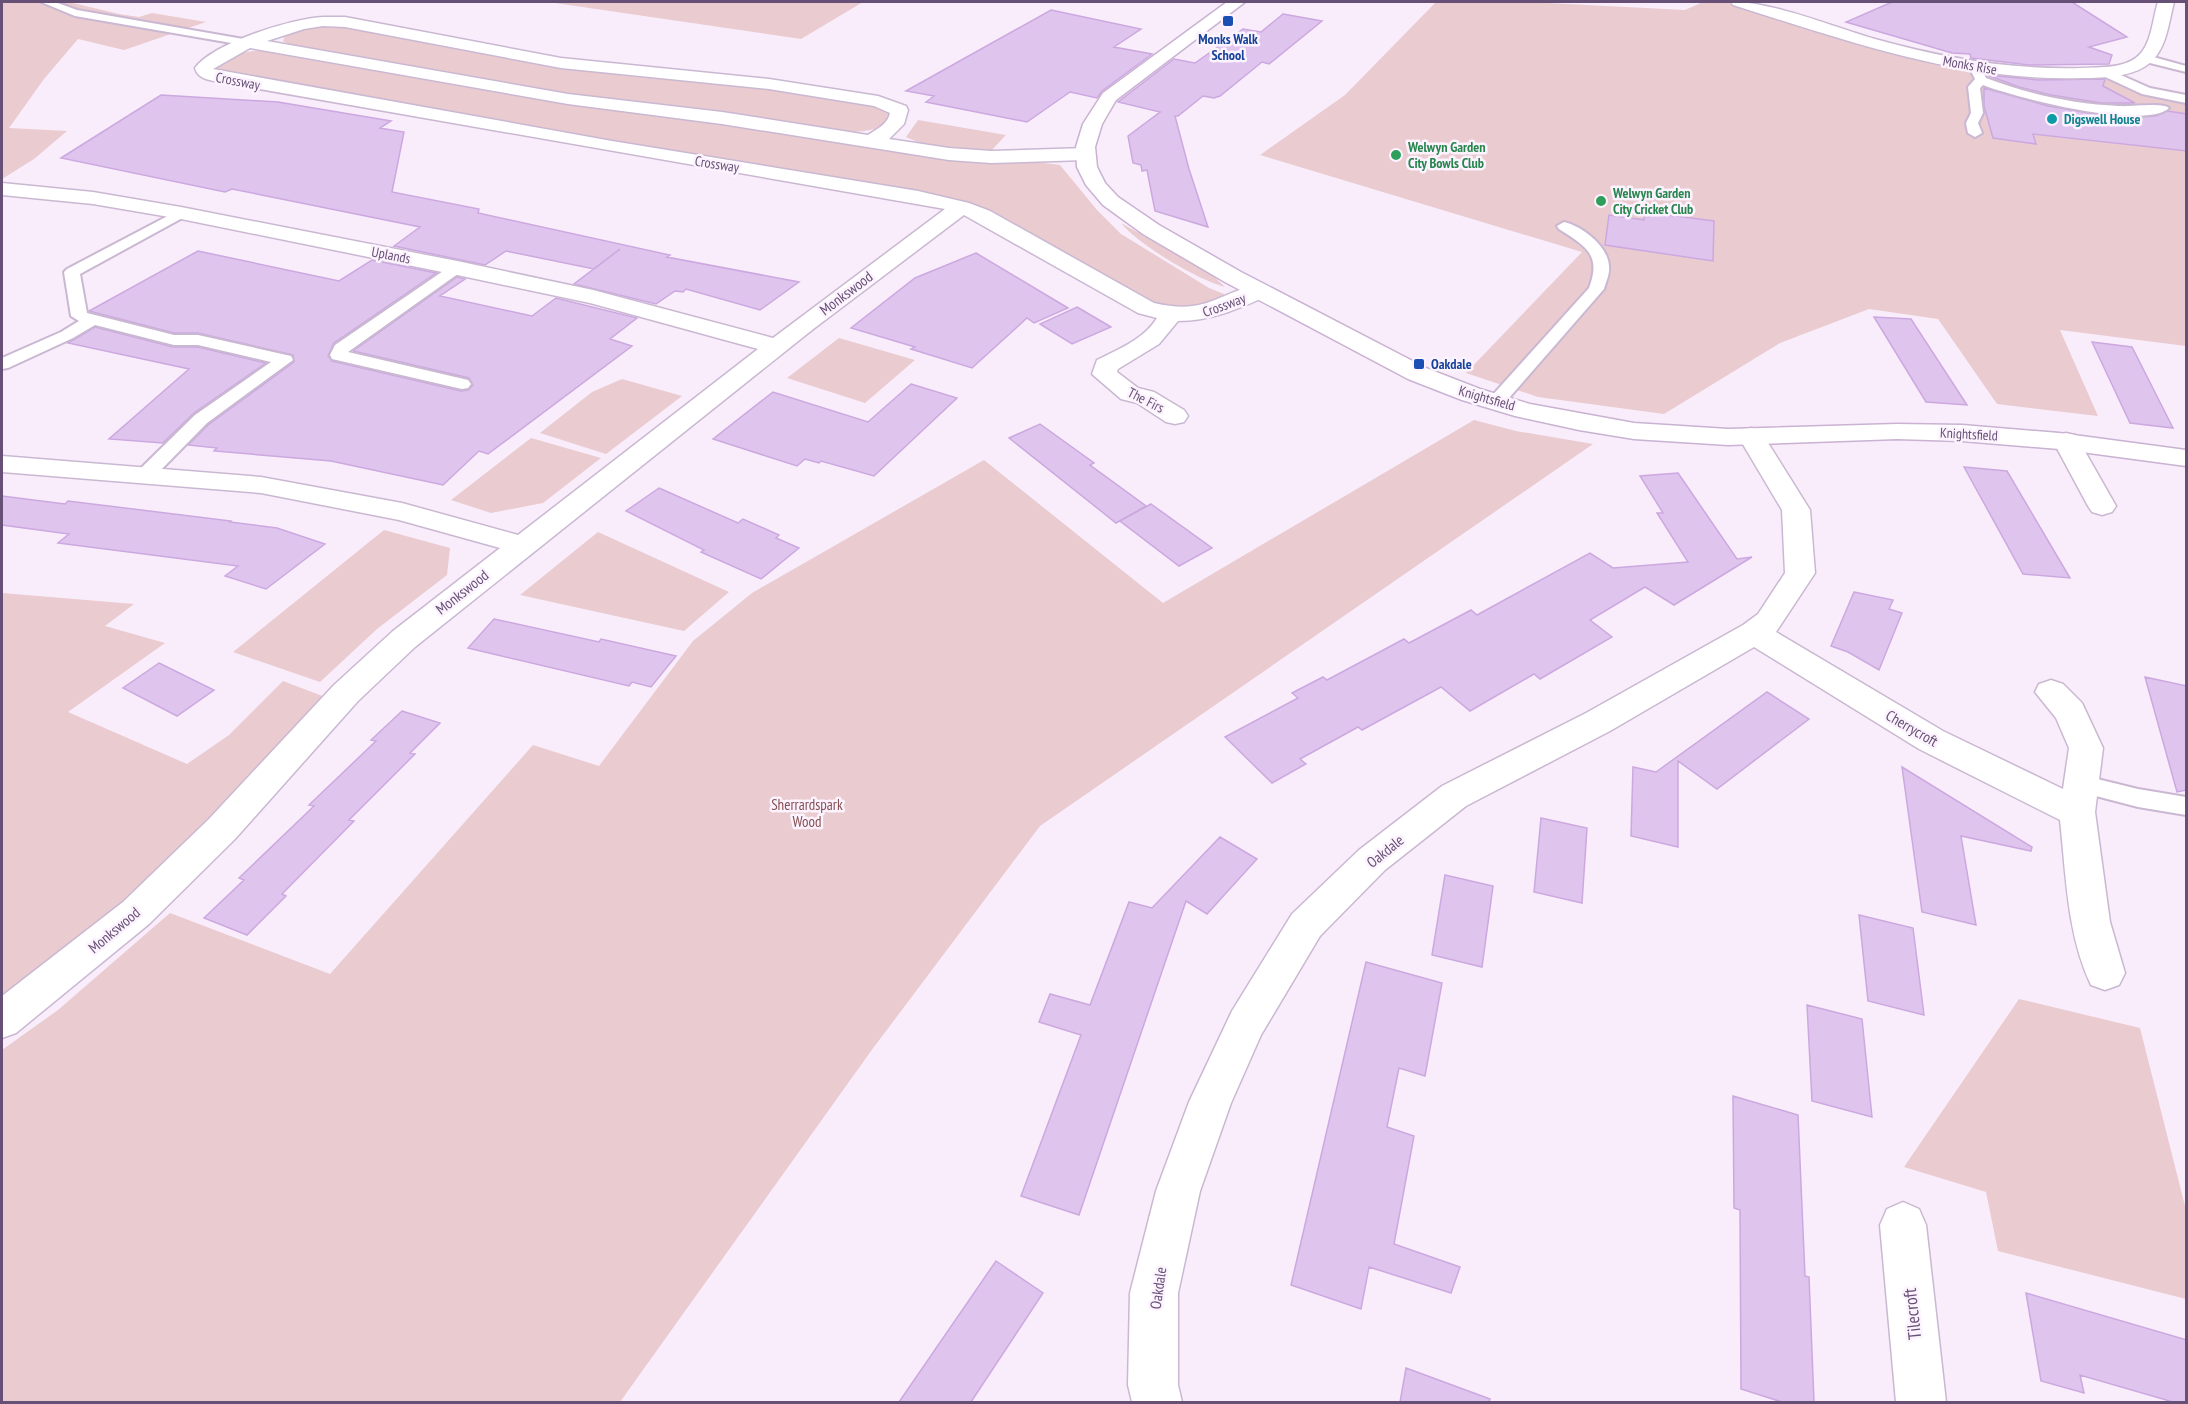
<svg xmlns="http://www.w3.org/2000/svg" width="2188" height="1404" viewBox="0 0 2188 1404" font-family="'PT Sans Narrow',sans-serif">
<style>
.green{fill:#e9cbd0}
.building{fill:#dfc4ed;stroke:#cca8e0;stroke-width:1.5}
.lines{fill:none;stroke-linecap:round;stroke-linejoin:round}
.lane-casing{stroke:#cab8d2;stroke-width:4}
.street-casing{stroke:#cab8d2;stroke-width:3}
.secondary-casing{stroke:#c9b2d2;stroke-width:3}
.lane{fill:#fff;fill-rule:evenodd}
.street{fill:#fff;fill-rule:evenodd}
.secondary{fill:#fff;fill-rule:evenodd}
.transit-dot{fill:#1a4fb4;stroke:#fcf3fe;stroke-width:2}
.culture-dot{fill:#0f9aa8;stroke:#fcf3fe;stroke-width:2}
.leisure-dot{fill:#2e9e5b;stroke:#fcf3fe;stroke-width:2}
.labels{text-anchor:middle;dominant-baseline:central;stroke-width:5;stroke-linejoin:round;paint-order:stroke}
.far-transit-label{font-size:14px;font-weight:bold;fill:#164399;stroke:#fcf3fe}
.far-street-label{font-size:14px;fill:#675075;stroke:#fcf3fe}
.far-culture-label{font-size:14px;font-weight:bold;fill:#0d838f;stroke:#fcf3fe;text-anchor:start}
.far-leisure-label{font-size:14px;font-weight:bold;fill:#27864d;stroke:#fcf3fe;text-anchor:start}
.street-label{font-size:15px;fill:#675075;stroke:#fcf3fe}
.park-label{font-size:15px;fill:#864f51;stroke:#fcf3fe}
.near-street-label{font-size:18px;fill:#675075;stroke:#fcf3fe}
</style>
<rect width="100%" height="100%" fill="#f9edfb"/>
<!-- green -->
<path class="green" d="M2,2h67l50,12 20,3 13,-4 54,9 -82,28 -46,-11 -34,40 -35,49 58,3 -33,28 -32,20z
M548,2h315l-62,37z
M1436,2h92l157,8 18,-8h25l204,60 101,15 66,1 87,20v248l-126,-16 38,86 -101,-12 -59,-85 -69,-10 -89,34 -116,71 -126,-17 -72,-24 116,-121 -322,-97 85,-60z
M346,25l148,31 103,16 124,11 114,15 48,9 11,10c-19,17 -35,15 -60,14l-264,-35 -280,-51 -7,-4 2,-6 14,-8z
M269,49l302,55 489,61 37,45 24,24 88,54 15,6 -3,6 -36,10 -28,-6 -164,-92 -35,-13 -734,-125 -9,-3 -2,-4 19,-13z
M918,120l88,15 -16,17 -68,-8 -16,-7z
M1121,223l90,51 14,13c-29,-8 -86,-42 -104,-64z
M839,338l76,22 -50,43 -78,-25z
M622,379l60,17 -76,58 -66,-21 52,-41z
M1474,420l42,11 77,13 -553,382 -169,225 -251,351h-618v-352l56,-40 112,-97 160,61 203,-229 66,21 94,-125 59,-48 232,-133 179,143z
M531,438l70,20 -58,45 -52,10 -40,-13z
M384,530l66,18 -3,27 -70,54 -57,53 -87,-30z
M598,532l131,60 -45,39 -164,-36z
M2,593l132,11 -29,22 60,17 -97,69 119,52 42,-29 54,-54 42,16 -172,183 -151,119z
M2019,999l121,29 46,182v89l-188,-48 -12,-59 -82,-25z"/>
<!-- building -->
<path class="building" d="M1892,2h180l55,35 -38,10 23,8 -3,9 -80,1 -58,-7 -1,-4 -18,-1 -106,-31z
M1051,10l90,19 -27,18 38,7 -50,37 -5,7 -27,-6 -43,30 -101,-20 8,-6 -28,-5z
M1283,14l39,7 -53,43 -7,-2 -42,34 -6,2 -11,-2 -25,20h-3l14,53 19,58 -53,-16 -8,-41 -5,1 -1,-6 -8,-2 -5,-27 32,-24 -42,-10 56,-43 21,4 48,-34 18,3z
M1987,75l51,5 67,-1 -2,7 32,17h-33l-51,-8 -32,-8z
M1984,88l64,18 59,10h49l11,-5 20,3v37l-154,-17 3,10 -43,-6 -9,-32z
M161,95l117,7 113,19 -11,7 24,4 -12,60 87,17 -1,4 192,42 -3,2 132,25 -39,28 -74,-21 -3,3 -8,-1 -19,13 -82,-20 46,-35 -26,20 -88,-18 -21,14 -91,-19 26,-19 -188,-38 -7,3 -164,-34z
M1645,212l69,9 -1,40 -108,-16 4,-30 35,5z
M198,251l141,30 33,-21 64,13 -102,70 -6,13 4,5 129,30 7,-1 5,-5 -4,-7 -116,-27 104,-74 8,2 -25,17 92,20 24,-18 81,20 -27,21 22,7 -144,108 -9,-3 -36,34 -112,-24 -117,-10 3,-3 -29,-3 20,-20 86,-63 -1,-7 -95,-22h-24l-85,-22z
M976,253l92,55 -34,15 -7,-5 -55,50 -61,-19 4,-2 -64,-19 64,-50z
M1077,307l34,20 -39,17 -32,-20z
M1874,317l37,2 56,86 -41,-3z
M95,327l78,20h25l68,16 -72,50 -31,30 -54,-4 80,-70 -121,-26z
M2092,342l40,5 41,81 -43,-5z
M911,384l46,14 -83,78 -53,-15 -2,2 -14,-4 -8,7 -84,-27 60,-47 95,30z
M1040,424l54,39 -4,2 56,41 -30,17 -107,-85z
M1964,467l43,4 63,107 -47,-4z
M1678,473l59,86 15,-2 -78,48 -29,-18 -55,33 22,17 -72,42 -6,-5 -64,37 -29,-24 -79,43 -4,-3 -58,32 6,5 -34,19 -47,-46 73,-39 -6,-5 31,-16 4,3 77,-41 5,4 62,-33 6,5 113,-62 23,15 75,-6 -31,-49h6l-23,-37z
M659,488l79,35 5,-4 36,16 -3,3 23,10 -38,31 -60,-27 3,-2 -78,-39z
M2,496l63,8 3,-3 163,20 -1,1 47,6 48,16 -59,45 -41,-13 13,-10 -180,-23 11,-9 -67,-9z
M1151,504l61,44 -33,18 -59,-45z
M1854,592l39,8 -4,9 13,4 -23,57 -31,-18 -17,-6z
M494,619l105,23 2,-3 75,17 -25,31 -19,-5 -3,4 -161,-38z
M159,663l55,27 -37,26 -54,-28z
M2145,677l42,9v104l-10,2z
M1767,692l42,27 -92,70 -39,-28v86l-47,-11 2,-69 23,5z
M402,711l38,12 -30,30 5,1 -66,66 5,1 -72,73 4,2 -39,39 -43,-17 40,-38 -5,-2 75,-72 -5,-1 67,-64 -5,-1z
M1902,767l130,80 -1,4 -70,-15 15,89 -54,-13z
M1541,818l46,10 -5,75 -48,-11z
M1220,837l37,22 -50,55 -21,-13 -107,314 -58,-19 60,-161 -42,-13 11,-28 40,11 39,-103 23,6z
M1445,875l48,11 -11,81 -50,-12z
M1859,915l54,13 11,87 -56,-14z
M1366,962l76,21 -17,93 -26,-8 -12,59 27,9 -20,108 66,23 -9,26 -82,-26 -8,42 -70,-24z
M1807,1005l55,14 10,98 -60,-16z
M1733,1096l65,19 7,161 4,1 5,125h-32l-41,-13 -1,-179 -6,-2z
M996,1261l47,32 -72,109h-72z
M2026,1293l161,47v62h-14l-93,-27 4,18 -43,-12z
M1406,1368l84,31 -1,3h-89z"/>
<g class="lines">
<!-- lane casing -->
<g class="lane-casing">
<path id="lane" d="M41,2h14l22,8 172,30 6,3 -6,3 -174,-30z
M2146,55l40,11v6l-44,-11 -2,-2z
M1976,65l4,1 6,12c42,16 87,26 133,28 12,1 43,-4 50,2 -24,23 -156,-11 -186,-23l-3,3 3,25 -5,10 4,10 -7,4 -7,-4 -2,-10 5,-10 -3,-26 7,-8 -5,-10z
M2105,68l45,20 36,7v8l-44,-9 -41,-19 -2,-3z
M181,209l7,4 -2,3 -106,58 7,39 87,22h24l93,21 2,4 -86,63 -56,57h-14l-2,-4 2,-4 58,-57 76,-53 -73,-17h-24l-79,-20 -22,13 -65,30 -6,1v-11l59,-26 18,-11 -8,-5 -7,-44 3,-3z
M1564,222c18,4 44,24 45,44 1,8 -3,16 -5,23l-102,117h-12l-3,-4 3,-4 99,-110c13,-34 -4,-42 -30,-59l-2,-3z
M457,263l5,2 3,3 -3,3 -114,81 120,28 3,4 -3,4 -6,1 -130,-30 -2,-4 5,-10 117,-80z
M2081,775l57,14 48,8v18l-48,-8 -65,-17 -4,-6 4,-6z"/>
</g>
<!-- street casing -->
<g class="street-casing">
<path id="street" d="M1731,2c36,-2 106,26 144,37 68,19 135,31 206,29 19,-1 47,1 60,-15 11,-13 12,-36 17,-51h16c-5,19 -7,44 -22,59 -16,16 -48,17 -69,17 -122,4 -235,-37 -350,-73z
M323,17h22l216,41 208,21 109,17 28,10 2,4 -4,14 -15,15 60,9 42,3 94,-3 7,2 3,4 -3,4 -7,2 -94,3 -42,-3 -227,-36 -154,-20 -318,-56 -37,21 399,72 306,50 51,12 21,8 164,92c52,12 60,-8 105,-19l8,2 3,5 -3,5c-29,13 -56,25 -89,25l-19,23 -41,25 -1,3 21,16 16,4 30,18 4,6 -4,6 -9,2 -9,-2 -29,-19 -16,-4 -29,-25 5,-14c22,-11 47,-21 60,-42l-19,-5 -174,-98 -152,115 -397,317 -57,54 -123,138 -86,85 -133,109 -14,5v-42l121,-94 86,-83 125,-134 59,-54 107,-83 -101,-28 -138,-27 -259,-21v-16l259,21 141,26 116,32 240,-186 -168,-46 -133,-28 -276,-56 -88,-15 -91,-9v-12l91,9 88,15 276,54 136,29 180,48 172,-129 -726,-127c-10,-2 -21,-3 -24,-14 18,-25 98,-50 128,-51zM323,26l22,1 216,41 208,21 105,17 16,7c-2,11 -13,16 -22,22l-146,-23 -154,-18 -301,-53 37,-12z
M1751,428l9,2 50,80 5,63 -39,59 167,99 120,58 6,-41 -13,-30 -21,-26 4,-8 12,-4 12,4 19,19 21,45 -8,64 15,110 15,51 -6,12 -14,5 -14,-5c-24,-50 -25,-111 -31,-165l-141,-71 -165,-102 -144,84 -144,75 -81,64 -65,66 -59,99 -30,68 -31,88 -22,102v92l4,17h-50l-4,-17 2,-92 26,-102 33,-89 43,-91 60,-97 67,-64 83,-64 144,-73 157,-88 15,-11 27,-41 -3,-63 -44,-74 4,-6z
M2066,433l9,2 4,6 37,65 -4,6 -10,3 -10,-3 -4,-6 -35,-65 4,-6z
M1903,1202l16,7 7,16 20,177h-50l-16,-177 7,-16z"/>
</g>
<!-- secondary casing -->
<g class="secondary-casing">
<path id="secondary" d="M1227,2h18l-129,98 -14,24 -7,23 2,20 8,16 13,14 41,28 82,47 185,96 54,21 50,15 104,19 94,6 169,-5 65,1 97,8 127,17v16l-127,-17 -97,-8 -65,-2 -169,6 -94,-6 -55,-9 -64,-14 -53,-16 -54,-21 -183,-97 -82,-48 -40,-29 -17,-20 -9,-18 -1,-20 7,-23 20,-31z"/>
</g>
<!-- lane -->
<use href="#lane" class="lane"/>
<!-- street -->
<use href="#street" class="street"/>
<!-- secondary -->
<use href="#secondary" class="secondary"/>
</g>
<!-- markers -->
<g class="transit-dot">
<rect x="1222" y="15" width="12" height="12" rx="3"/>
<rect x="1413" y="358" width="12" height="12" rx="3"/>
</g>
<circle class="culture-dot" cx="2052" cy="119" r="6"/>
<g class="leisure-dot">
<circle cx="1396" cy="155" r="6"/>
<circle cx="1601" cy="201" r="6"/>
</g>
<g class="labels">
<!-- far-transit labels -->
<g class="far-transit-label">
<text x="1228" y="39">Monks Walk<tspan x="1228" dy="16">School</tspan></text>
<text x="1431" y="364" text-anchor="start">Oakdale</text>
</g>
<!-- far-street labels -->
<g class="far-street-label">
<text transform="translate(1970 65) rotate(10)">Monks Rise</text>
<text transform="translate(238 81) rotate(11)">Crossway</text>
<text transform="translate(717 164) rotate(9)">Crossway</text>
<text transform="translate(391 255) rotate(11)">Uplands</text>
<text transform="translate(1224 305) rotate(-20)">Crossway</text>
<text transform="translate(1487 398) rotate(16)">Knightsfield</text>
<text transform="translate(1146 400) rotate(27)">The Firs</text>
<text transform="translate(1969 434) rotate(3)">Knightsfield</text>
</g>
<!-- far-culture labels -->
<g class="far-culture-label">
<text x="2064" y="119">Digswell House</text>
</g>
<!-- far-leisure labels -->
<g class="far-leisure-label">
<text x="1408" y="147">Welwyn Garden<tspan x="1408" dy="16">City Bowls Club</tspan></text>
<text x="1613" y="193">Welwyn Garden<tspan x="1613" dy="16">City Cricket Club</tspan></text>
</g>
<!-- street labels -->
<g class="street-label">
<text transform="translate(846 293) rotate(-37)">Monkswood</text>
<text transform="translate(462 592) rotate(-38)">Monkswood</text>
<text transform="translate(1912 728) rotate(30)">Cherrycroft</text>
<text transform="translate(1385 851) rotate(-39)">Oakdale</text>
<text transform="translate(114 930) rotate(-40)">Monkswood</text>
<text transform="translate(1158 1288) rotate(-82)">Oakdale</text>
</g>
<!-- park labels -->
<g class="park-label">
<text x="807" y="804">Sherrardspark<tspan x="807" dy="17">Wood</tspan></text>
</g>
<!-- near-street labels -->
<g class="near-street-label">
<text transform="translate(1912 1314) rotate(-96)">Tilecroft</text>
</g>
</g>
<!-- border -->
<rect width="2188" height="1404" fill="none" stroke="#675075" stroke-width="6"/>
</svg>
